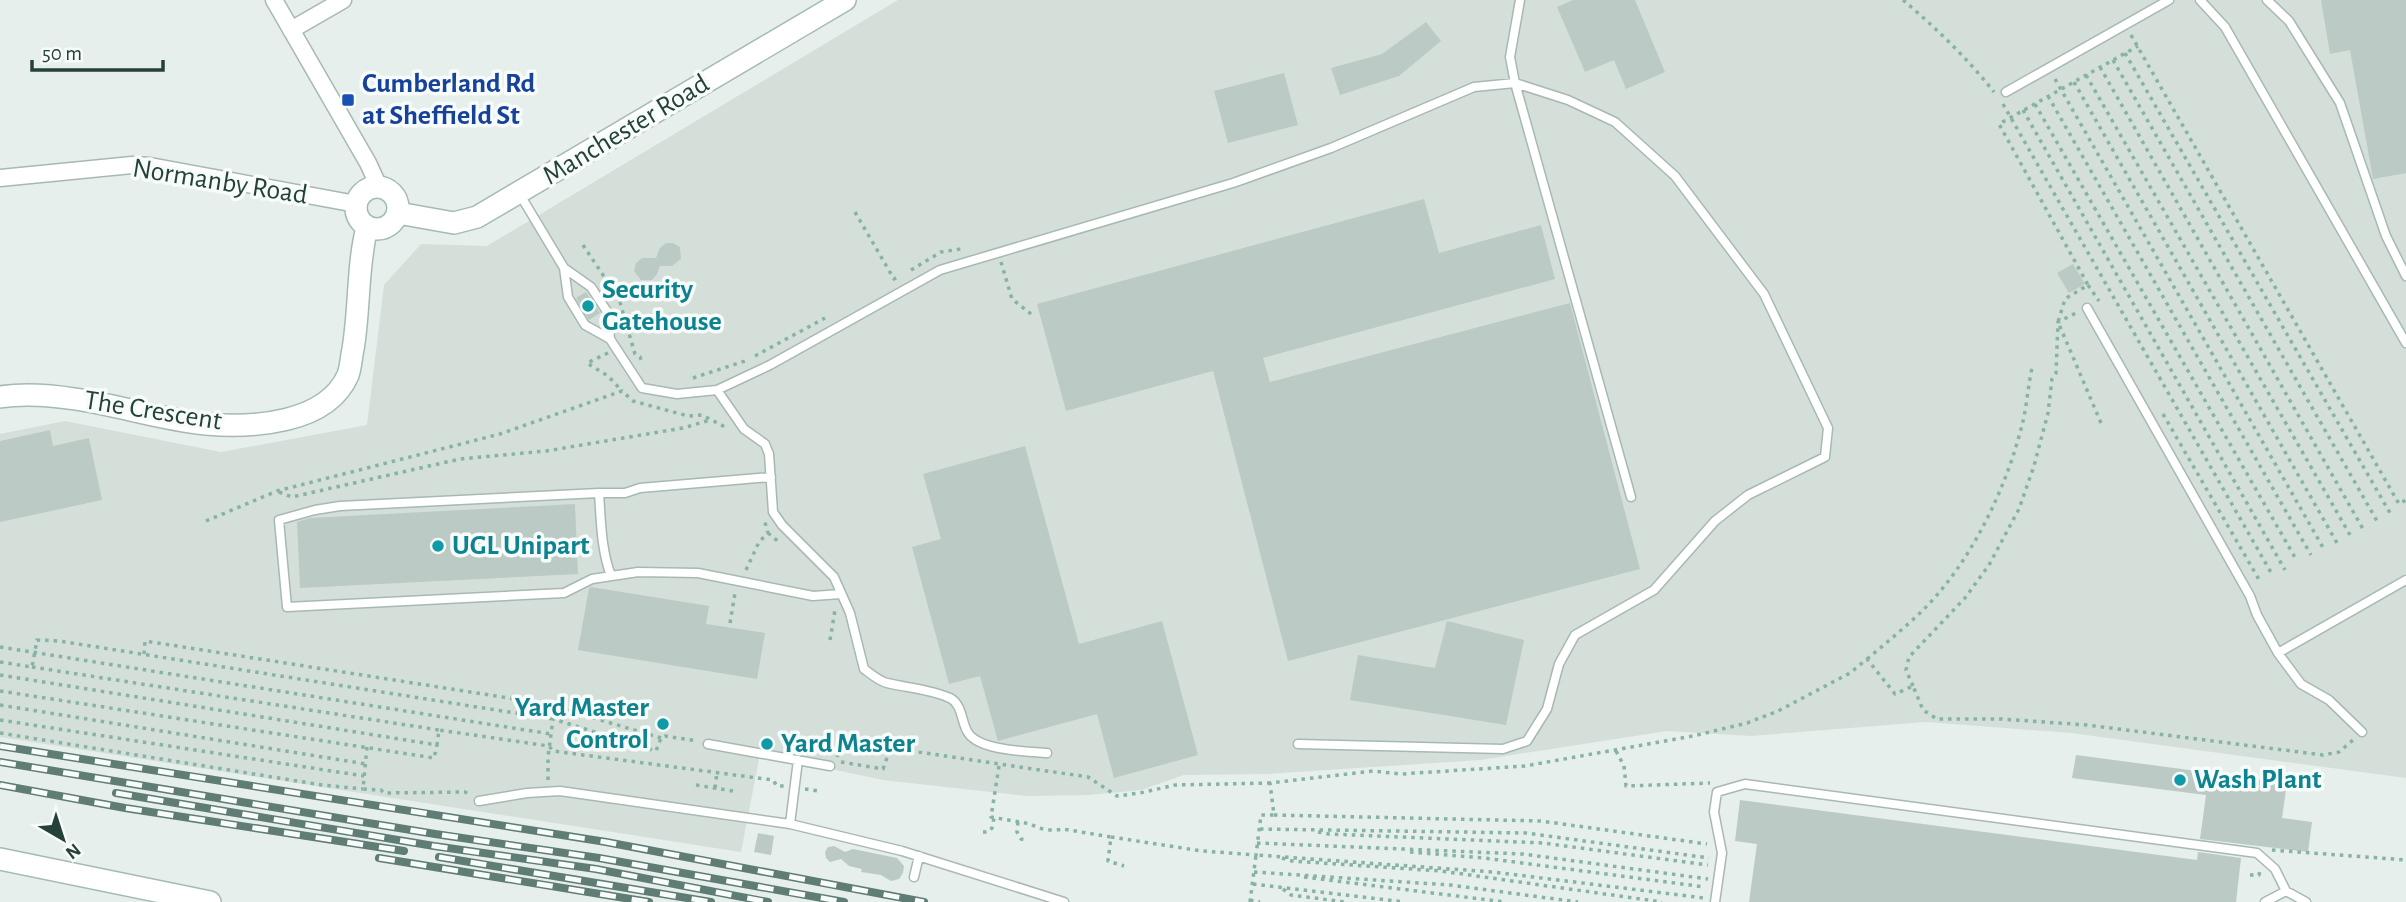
<svg xmlns="http://www.w3.org/2000/svg" width="2406" height="902" viewBox="0 0 2406 902" font-family="'Alegreya Sans',sans-serif">
<style>
.built{fill:#d4dfda}
.building{fill:#bbcac4}
.lines{fill:none;stroke-linecap:round;stroke-linejoin:round}
.lane-casing{stroke:#a8b8b2;stroke-width:11}
.street-casing{stroke:#a8b8b2;stroke-width:19}
.secondary-casing{stroke:#a4bbb3;stroke-width:24}
.path{stroke:#86b3a5;stroke-width:3.5;stroke-dasharray:3.5 5;stroke-linecap:butt}
.lane{stroke:#fff;stroke-width:8}
.street{stroke:#fff;stroke-width:16}
.secondary{stroke:#fff;stroke-width:21}
.rail-casing{stroke:#5f7d75;stroke-width:8}
.rail{stroke:#f7fbf9;stroke-width:5;stroke-dasharray:16;stroke-linecap:butt}
.transit-dot{fill:#1a4fb4;stroke:#f7fbf9;stroke-width:2.5}
.culture-dot{fill:#0f9aa8;stroke:#f7fbf9;stroke-width:2.5}
.labels{text-anchor:middle;dominant-baseline:central;stroke-width:7;stroke-linejoin:round;paint-order:stroke}
.transit-label{font-size:28px;font-weight:bold;fill:#164399;stroke:#f7fbf9;text-anchor:start}
.street-label{font-size:28px;fill:#24423a;stroke:#f7fbf9}
.culture-label{font-size:28px;font-weight:bold;fill:#0d838f;stroke:#f7fbf9;text-anchor:start}
</style>
<rect width="100%" height="100%" fill="#e6efeb"/>
<!-- built -->
<path class="built" d="M898,0h1508v778l-335,-45 -145,-11 -175,14 -84,-5 -187,29 -212,14 -84,1 -43,15 -52,5 -62,1 -144,-16 -123,-26 -19,98 -741,-115v-303l65,-13 156,31 146,-27 17,-140 37,-41 66,2z"/>
<!-- building -->
<path class="building" d="M1573,0h62l30,72 -39,17 -12,-29 -29,12 -28,-65z
M2321,0h85v173l-33,6 -23,-129 -20,4z
M1426,22l15,19 -42,35 -59,19 -9,-27 51,-14z
M1284,73l14,52 -70,18 -14,-52z
M1424,199l15,54 102,-28 14,54 -292,79 7,24 300,-79 70,266 -352,92 -75,-290 -147,40 -29,-107z
M666,243h7l7,4 1,12 -9,7h-12l-3,8 -5,6h-11l-7,-9 2,-8 6,-5h14l4,-10z
M2073,264l12,20 -16,9 -12,-20z
M586,292l14,21 -11,7 -13,-22z
M50,430l3,16 36,-8 13,62 -102,22v-81z
M1025,446l54,198 83,-23 36,134 -84,23 -17,-64 -99,27 -18,-65 -31,8 -37,-137 29,-8 -18,-65z
M575,504l3,70 -278,14 -3,-66 13,-4z
M591,587l118,19 -3,18 59,9 -8,46 -179,-29 11,-62z
M1447,621l77,19 -18,85 -156,-25 8,-45 77,13z
M2076,755l211,28 -5,35 30,4 -4,30 -108,-13 6,-44 -134,-17z
M1740,800l457,60 1,-8 43,6 -5,44h-487l8,-58 -22,-3z
M758,833l16,3 -3,19 -17,-3z
M834,846l11,6 8,-3 44,9 7,8 -1,7 -4,6 -8,2 -10,-6 -20,-3 1,-3 -13,-3 -8,-7 -11,3 -4,-4 -1,-6 3,-5z"/>
<g class="lines">
<!-- lane casing -->
<g class="lane-casing">
<path id="lane" d="M1520,0l-10,57 5,26 116,414
M2200,0l25,27 181,316
M2267,0l22,21 51,82 46,133 20,40
M2006,92l163,-92
M519,193l45,75 27,19 17,26 2,26 32,49 35,6 40,-4 53,-25 170,-95 293,-87 98,-35 143,-61 41,-4 53,17 47,22 60,54 89,118 64,134 -3,29 -77,38 -33,26 -61,69 -79,45 -16,29 -12,45 -20,32 -24,8 -205,-5
M564,268l4,29 17,28 25,14
M2087,308l163,288 7,19 21,38 128,-73
M717,390l27,39 21,15 4,10 4,58 9,13 52,52 16,36 14,56c7,5 15,12 23,14 21,5 43,6 63,15 12,6 11,22 17,33 10,20 59,20 80,22
M599,493h26l15,-5 131,-11
M611,576c-10,-27 -10,-55 -12,-83l-259,13 -25,4 -36,10 8,87 277,-14 28,-14 46,-7 60,1 115,23 28,-2
M2278,653l23,31 28,16 33,32
M708,744l122,22
M479,801l48,-8 33,-2 230,33 112,27 162,51
M790,824l8,-64
M914,877l5,-21
M1715,902l7,-49 -8,-41 3,-20 28,-8 512,69 18,16 11,22 20,11
M2265,902l21,-11"/>
</g>
<!-- street casing -->
<g class="street-casing">
<path id="street" d="M274,0l94,163 11,24
M291,30l52,-30
M0,178l132,-13 18,1 206,38"/>
</g>
<!-- secondary casing -->
<g class="secondary-casing">
<path id="secondary" d="M356 208a21 21 0 1 1 42 0a21 21 0 1 1-42 0Z
M398,213l56,10 23,-6 368,-217
M0,397c25,-4 50,-2 75,2 43,6 87,21 131,25 46,4 121,0 142,-49 3,-8 3,-17 5,-26 7,-41 4,-82 14,-122
M0,859l210,43"/>
</g>
<!-- path -->
<path class="path" d="M1903,0c32,27 65,59 91,92
M2131,35l268,469 7,-4
M2125,53l265,460
M2113,60l264,461
M2100,67l263,462
M2086,75l264,460
M2055,79l270,472
M2074,82l263,461
M2048,96l263,459
M2003,104l270,472
M2035,104l262,457
M2023,110l262,460
M855,212l39,67 4,-2
M583,245l36,54 16,55 5,3 3,7
M1001,262l11,37 19,15
M911,270l30,-18 20,-3
M2088,285l11,16
M608,353l-21,10 21,13 14,15
M755,356l70,-38
M693,378l52,-17
M2163,414l98,169
M2101,423l-43,-101 7,-23 23,-14 -89,-161 139,-78
M279,492l13,5 168,-38 86,-8 137,-23 27,-8
M206,521l71,-30 223,-57 122,-43 11,10 55,15 14,-1 25,13
M768,533l12,10
M746,570l13,-28 9,-9 -4,-14
M730,623l5,-30
M830,640l5,-30
M0,647l551,87
M144,654l1,-13 402,63 114,34
M1867,659c18,-15 36,-30 53,-46 50,-48 87,-125 103,-192 4,-17 5,-35 9,-53
M0,662l32,5 5,-27 22,1 494,78
M32,667l407,63
M0,675l437,70 2,-15 110,16 4,5 220,29 4,6h7
M1913,686l-7,-16 3,-13 56,-59 24,-33 30,-56 15,-43 14,-53 4,-34 4,-6 2,-51 20,-10
M0,691l434,67 3,-13
M0,705l366,59
M0,720l364,56
M0,733l322,52 41,4
M367,747l-4,42 18,1 3,3 81,-1 6,4
M1616,751l8,15 2,20 84,-3
M837,757l6,-16 245,36 29,19 23,-3 35,-8 95,-2
M841,762l42,7 7,-20
M999,766l-8,51 40,7c9,6 22,7 32,5l48,8 -3,24 16,5
M548,780v-23l5,-38 103,32 5,-13 4,-2 33,5
M696,785l37,6
M715,788l2,-16
M805,789l14,2
M1274,815l267,6 166,23
M1018,822l-1,10 4,7 5,1
M1260,829l266,4 183,25
M983,832h5l4,-4 2,-10
M1318,832l11,2 214,9 165,22
M1111,837l91,14 54,4 5,-40h13l-4,-32 103,-12 28,3 124,-8 168,-30 54,-13 31,-12 72,-38 17,-14 28,35 18,-8 10,24 14,9h65l85,6 236,30 16,-3 14,-12
M1257,843l266,11 185,25
M2272,850l134,10
M1410,852l74,6 221,29
M1282,858l10,3 149,10 221,31
M1254,872l196,13 128,17
M2250,875h9l1,-5
M1304,877l201,25
M1253,884l151,18
M1283,889l8,6 54,7
M1250,900l10,2
M1250,902l6,-47 237,17 211,26"/>
<!-- lane -->
<use href="#lane" class="lane"/>
<!-- street -->
<use href="#street" class="street"/>
<!-- secondary -->
<use href="#secondary" class="secondary"/>
<!-- rail casing -->
<g class="rail-casing">
<path id="rail" d="M0,746l606,96 318,60
M0,762l435,72 164,24 245,44
M0,785l125,23 279,43
M116,793l318,53 162,23 172,33
M439,857l272,45
M379,858l270,44"/>
</g>
<!-- rail -->
<use href="#rail" class="rail"/>
</g>
<!-- markers -->
<rect class="transit-dot" x="341" y="93" width="14" height="14" rx="3.5"/>
<g class="culture-dot">
<circle cx="588" cy="306" r="7"/>
<circle cx="438" cy="546" r="7"/>
<circle cx="663" cy="724" r="7"/>
<circle cx="767" cy="744" r="7"/>
<circle cx="2180" cy="780" r="7"/>
</g>
<g class="labels">
<!-- transit labels -->
<g class="transit-label">
<text x="362" y="84">Cumberland Rd<tspan x="362" dy="32">at Sheffield St</tspan></text>
</g>
<!-- street labels -->
<g class="street-label">
<text transform="translate(626 130) rotate(-31)">Manchester Road</text>
<text transform="translate(220 182) rotate(9)">Normanby Road</text>
<text transform="translate(153 411) rotate(9)">The Crescent</text>
</g>
<!-- culture labels -->
<g class="culture-label">
<text x="602" y="290">Security<tspan x="602" dy="32">Gatehouse</tspan></text>
<text x="452" y="546">UGL Unipart</text>
<text x="649" y="708" text-anchor="end">Yard Master<tspan x="649" dy="32">Control</tspan></text>
<text x="781" y="744">Yard Master</text>
<text x="2194" y="780">Wash Plant</text>
</g>
</g>
<!-- north arrow -->
<g transform="translate(63 839) rotate(141)" stroke="#f7fbf9" stroke-width="5" paint-order="stroke">
<path d="M0-5L12 26L0 18L-12 26Z" fill="#24423a"/>
<text y="-10" font-size="19" font-weight="bold" text-anchor="middle" fill="#24423a">N</text>
</g>
<!-- scale -->
<path d="M32 60v10h131v-10" fill="none" stroke="#24423a" stroke-width="3.5"/>
<text x="42" y="60" font-size="21" fill="#24423a" stroke="#f7fbf9" stroke-width="5" paint-order="stroke">50 m</text>
</svg>
